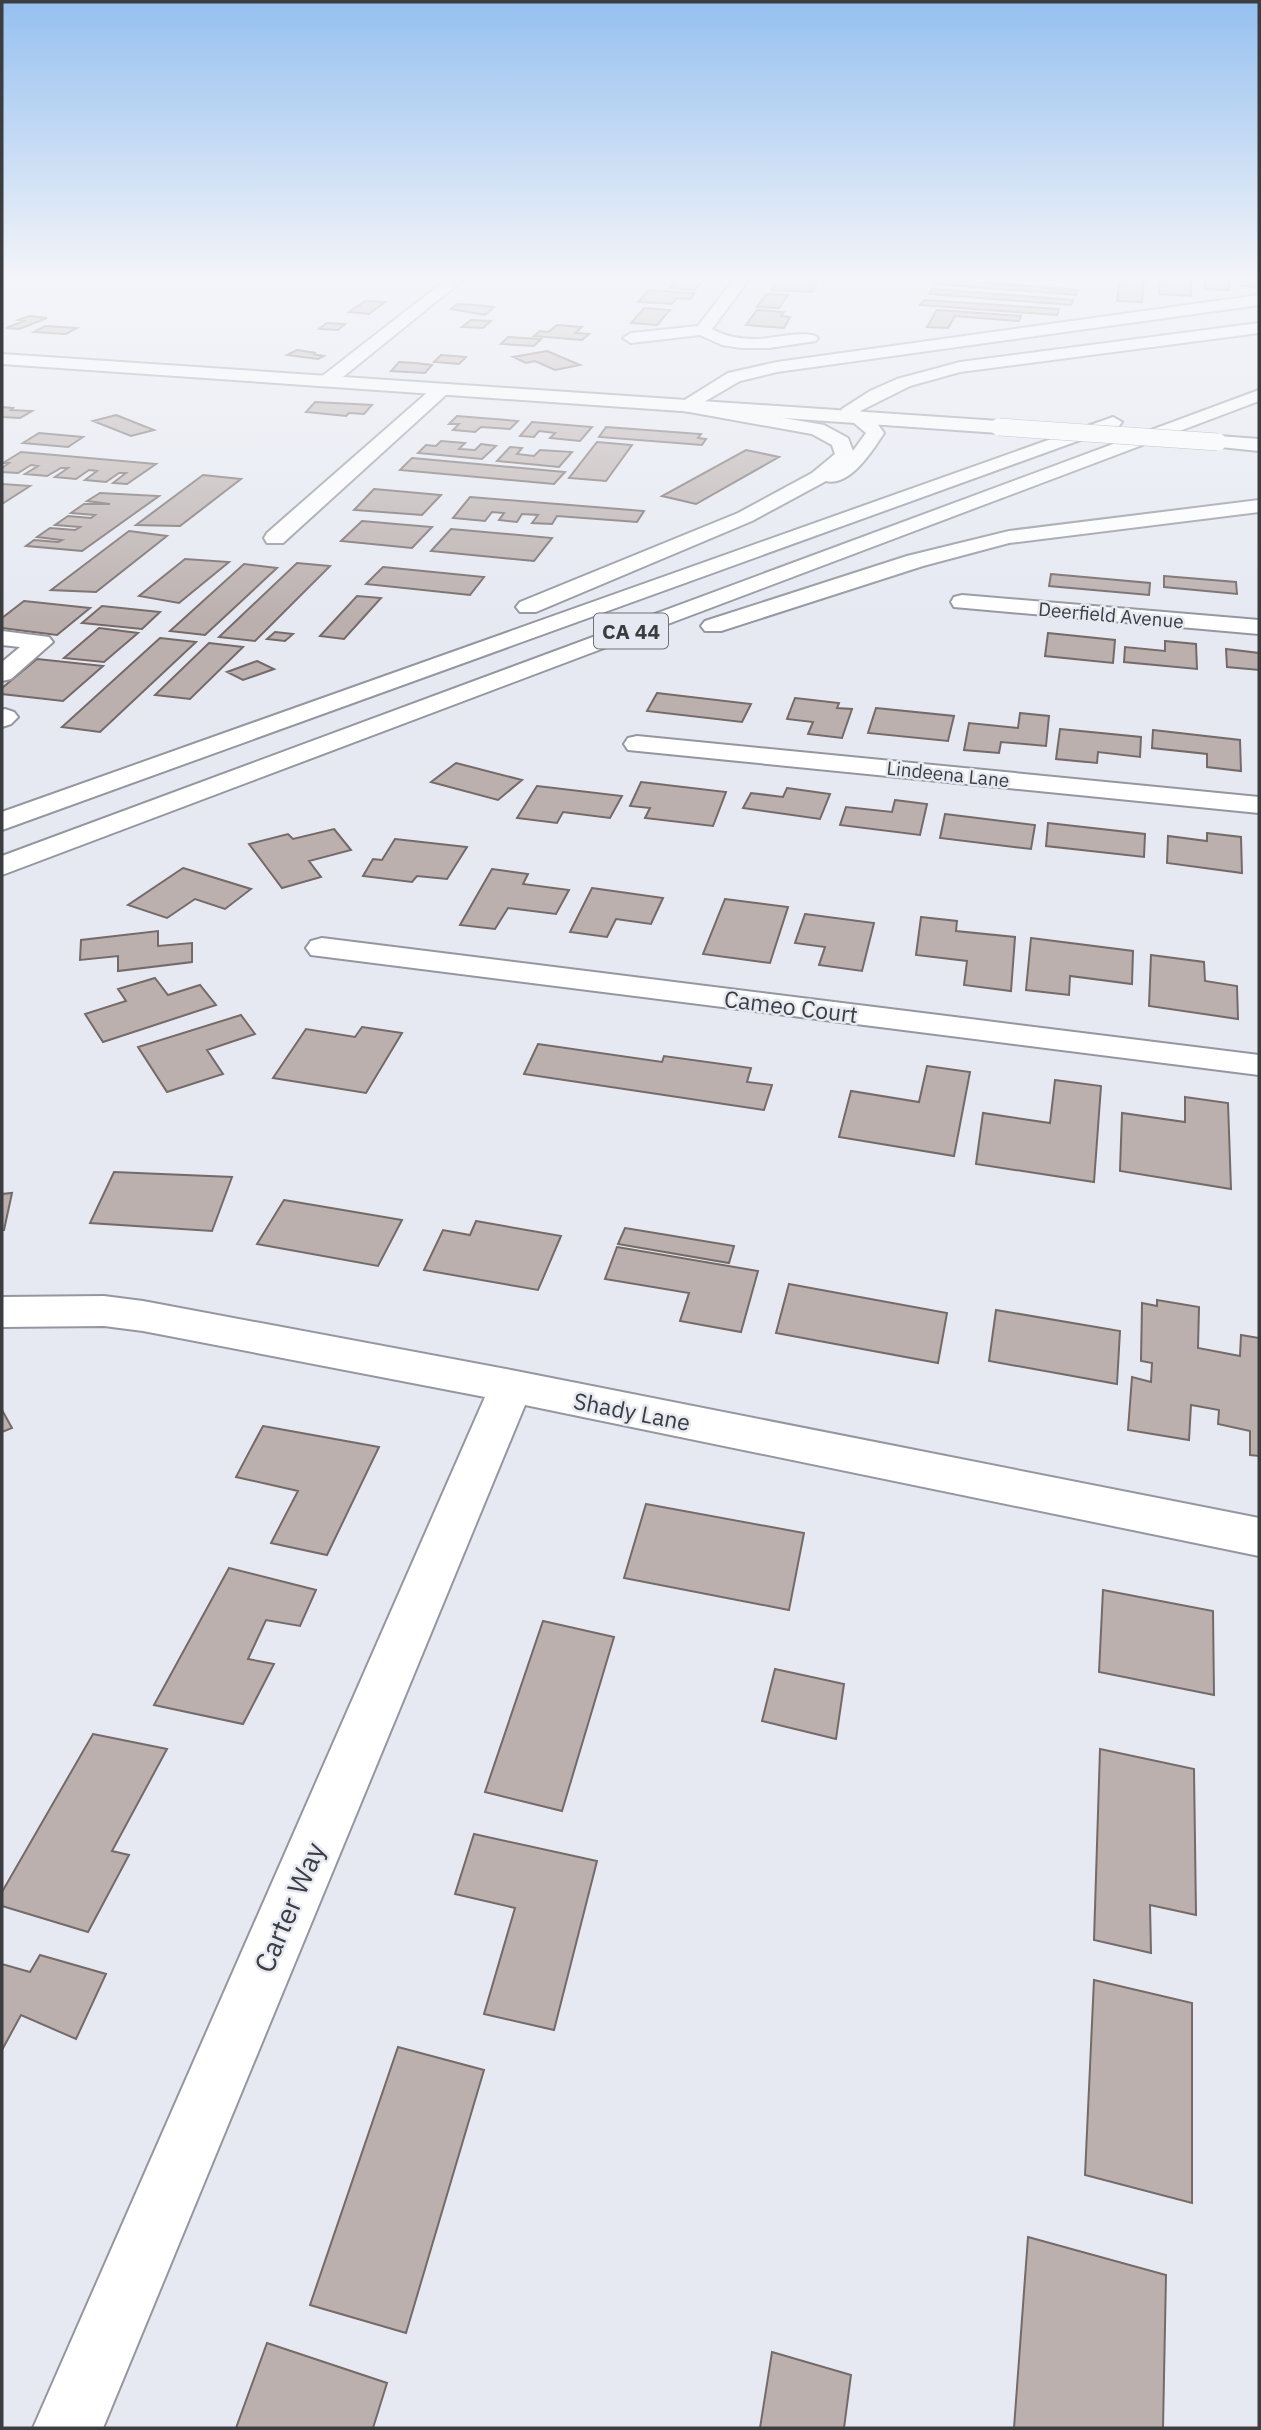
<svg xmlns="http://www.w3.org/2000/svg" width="1261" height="2430" viewBox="0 0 1261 2430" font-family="'IBM Plex Sans',sans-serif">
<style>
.building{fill:#bbb0ae;stroke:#746a68;stroke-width:2}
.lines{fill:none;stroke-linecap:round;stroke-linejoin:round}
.minor-casing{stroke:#94979f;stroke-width:4}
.secondary-casing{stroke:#94979f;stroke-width:4}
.motorway-casing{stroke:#94979f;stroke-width:4}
.minor{fill:#fff;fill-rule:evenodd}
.secondary{fill:#fff;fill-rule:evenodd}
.motorway{fill:#fff;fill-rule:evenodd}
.secondary-bridge-casing{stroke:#94979f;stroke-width:18;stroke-linecap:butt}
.secondary-bridge{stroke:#fff;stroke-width:17}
.labels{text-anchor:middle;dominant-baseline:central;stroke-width:5;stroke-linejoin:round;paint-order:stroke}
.far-street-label{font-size:19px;fill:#3b3d40;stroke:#e6e9f2}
.shield{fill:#e6e9f2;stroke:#6e7175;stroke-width:2}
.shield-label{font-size:21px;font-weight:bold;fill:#3b3d40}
.street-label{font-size:23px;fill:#3b3d40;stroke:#e6e9f2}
.near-street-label{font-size:28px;fill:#3b3d40;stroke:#e6e9f2}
</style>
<rect width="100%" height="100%" fill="#e6e9f2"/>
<!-- building -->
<path class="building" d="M678,279h26l-9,11 -25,-2z
M778,279h17l24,2 -7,11 -41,-2z
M938,279h2l137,11 -1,5 -141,-11z
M1120,279h24l-2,23 -25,-1z
M1160,279h31v17l-32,-2z
M1205,279h24v11l-24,-1z
M1242,279h17v8l-17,-1z
M932,289l141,11 -2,5 -142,-11z
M649,290l46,3 -5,6 -13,-1 -5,6 -34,-2z
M766,294l22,1 -9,13 -22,-1z
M924,300l135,9 -2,6 -137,-10z
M365,301l20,1 -16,12 -20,-2z
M457,304l19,1 18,2 -9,8 -34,-6z
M644,308l26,2 -13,15 -26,-2z
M757,310l27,2 -3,4 9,1 -6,11 -38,-3z
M937,310l84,6 -2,5 -64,-5 -7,12 -21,-1z
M29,316l18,2 -28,11 -13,-1 18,-7 -6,-1z
M471,320l20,1 -8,7 -21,-1z
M327,323l18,1 -7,6 -19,-1z
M557,325l25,2 -7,6 14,1 -7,6 -48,-4 6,-5 8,1z
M45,326l32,2 -11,6 -32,-2z
M508,337l33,2 -7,7 -33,-2z
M297,350l19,3 -3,1 11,2 -6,3 -31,-4z
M547,351l33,14 -25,5 -20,-9 -9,2 -13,-6z
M441,355l25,2 -7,7 -25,-2z
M399,362l17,1 16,2 -7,8 -34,-2z
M315,402l57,3 -8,9 -15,-1 -3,3 -40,-4z
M2,407l11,1 -2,2 21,1 -12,7 -18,-1z
M116,415l38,15 -23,6 -38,-15z
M457,416l61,5 -8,8 -29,-2 -6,5 -22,-2 6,-6h-10z
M532,422l60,5 -12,14 -30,-3 5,-5 -16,-2 -5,6 -14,-1z
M606,427l95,7 -3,4 8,1 -4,6 -103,-8z
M39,433l44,4 -15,10 -45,-4z
M441,441l24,2 -6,6 16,1 6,-6 15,2 -14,13 -64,-6 8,-8 10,1z
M597,442l35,3 -26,36 -37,-3z
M510,447l12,1 -5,6 17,2 6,-6 32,2 -13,15 -62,-6z
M746,450l33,7 -83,47 -34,-8z
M21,452l135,12 -29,20 -14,-1 13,-10h-7l-13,9 -21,-2 12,-9 -8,-1 -13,9 -21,-2 13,-9h-7l-14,8 -22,-2 13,-8 -7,-1 -13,8 -16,-1v-4l7,-5h-6z
M412,458l153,14 -11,12 -154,-14z
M203,475l38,4 -61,47 -44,-1z
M2,485l1,-1 27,2 -28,18z
M374,489l67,6 -19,20 -68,-5z
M100,493l59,3 -77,55 -56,-5 8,-6 24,2 4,-2 -25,-3 13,-9 25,2 5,-3 -25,-2 13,-9 23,2 4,-3 -24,-2 13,-9h26l-23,-3z
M470,497l174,14 -7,11 -80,-6 -5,8 -20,-1 6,-8 -16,-1 -5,8 -18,-2 5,-7 -12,-1 -7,9 -32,-3z
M362,521l34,3 36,3 -20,21 -71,-7z
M451,529l101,9 -18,23 -103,-10z
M129,531l38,5 -71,56 -45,-2z
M185,559l44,3 -50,41 -40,-7z
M297,563l33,3 -75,75 -36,-4z
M244,564l33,4 -72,67 -35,-4z
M383,567l101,10 -14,18 -104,-11z
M1051,574l99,9 -1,12 -100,-9z
M1164,576l72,6 1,12 -73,-7z
M357,596l24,2 -37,41 -24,-3z
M24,601l66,7 -33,27 -55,-7v-10z
M102,606l58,6 -18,17 -60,-6z
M99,628l39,5 -34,29 -40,-4z
M275,632l18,2 -8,7 -18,-2z
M1048,633l67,7 -2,23 -68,-7z
M160,638l36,4 -96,90 -38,-5z
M1165,641l31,3 1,25 -73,-7 1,-15 40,4z
M209,643l34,4 -53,52 -35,-4z
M1226,649l33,4v17l-32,-3z
M37,659l66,7 -40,35 -61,-7v-6z
M257,661l17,8 -31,11 -16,-8z
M657,693l94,11 -9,18 -95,-11z
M795,698l44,5 -2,5 15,1 -10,29 -34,-4 5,-12 -26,-3z
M876,708l78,8 -6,25 -80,-8z
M1020,713l29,3 -3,30 -45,-4 -2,11 -35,-3 5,-27 49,5z
M1060,729l81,8 -1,20 -42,-5 -1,11 -41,-4z
M1153,730l87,10 1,31 -34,-4v-13l-55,-6z
M456,763l66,17 -24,20 -67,-18z
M641,782l85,10 -13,34 -68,-8 5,-10 -20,-2z
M537,786l85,10 -12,22 -47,-6 -6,11 -40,-5z
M787,788l43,6 -10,25 -77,-11 8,-15 32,4z
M895,800l32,4 -7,31 -80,-10 6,-18 46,5z
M945,814l90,11 -4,24 -91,-11z
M1048,823l97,11 -1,23 -98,-11z
M334,829l17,21 -42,11 12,16 -39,11 -33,-44 39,-10 5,5z
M1207,833l34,4 1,36 -75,-10 1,-27 39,5z
M395,839l72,8 -20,32 -30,-3 -5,6 -49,-6 10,-17 9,1z
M183,868l68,21 -26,20 -30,-10 -28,19 -39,-13z
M492,869l36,5 -5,10 46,6 -13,24 -48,-6 -13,21 -35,-4z
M592,888l71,10 -12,26 -35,-5 -9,18 -37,-5z
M725,899l63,8 -18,56 -67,-9z
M805,914l69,9 -12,48 -43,-6 6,-18 -30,-4z
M921,917l36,4 -1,10 59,6 -4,54 -47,-6 3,-24 -51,-6z
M158,931v15l34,-3v19l-74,9v-15l-38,4 1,-20z
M1031,938l102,13 -1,33 -62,-8 -1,19 -43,-5z
M1151,955l53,7 1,19 32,5 1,33 -89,-13z
M155,978l13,17 32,-10 16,20 -113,37 -18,-28 41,-13 -8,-12z
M241,1015l14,19 -48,16 16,24 -56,18 -29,-45z
M362,1027l40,6 -36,60 -93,-15 33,-49 49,8z
M538,1044l124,18 2,-6 87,12 -4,14 25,3 -8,25 -240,-36z
M927,1066l43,6 -16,84 -115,-19 12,-46 68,11z
M1055,1080l46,6 -7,96 -118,-18 7,-51 67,10z
M1185,1097l43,6 3,86 -111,-18 2,-58 63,9z
M114,1172l118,5 -20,54 -122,-8z
M12,1193l-8,37h-2v-36z
M284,1200l118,20 -24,46 -121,-22z
M476,1221l85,15 -23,54 -114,-20 19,-40 27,5z
M625,1228l109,18 -5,17 -111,-19z
M617,1247l141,24 -17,61 -61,-11 9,-28 -84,-14z
M789,1284l158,29 -9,50 -162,-30z
M1157,1300l42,7 -1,41 42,8 1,-21 18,3v118l-9,-1v-24l-32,-7 1,-14 -28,-5 -2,35 -61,-10 4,-53 19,5 1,-19 -11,-2 1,-58 15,3z
M996,1310l124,21 -3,53 -128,-23z
M2,1410l10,18 -10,4z
M263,1426l116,21 -52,108 -56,-12 27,-52 -62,-14z
M646,1504l158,29 -15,77 -165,-32z
M229,1568l87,22 -16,36 -34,-6 -18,39 26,5 -31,60 -89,-19z
M1103,1590l110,21 1,84 -115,-23z
M543,1621l71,16 -52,174 -77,-19z
M775,1669l69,15 -8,55 -74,-18z
M93,1734l74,15 -55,102 17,4 -41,77 -86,-26v-14z
M1100,1749l94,20 2,146 -46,-10 1,48 -57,-13z
M474,1834l123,27 -43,169 -70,-16 31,-106 -60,-14z
M40,1955l66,19 -30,65 -55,-24 -19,35v-86l28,8z
M1094,1980l98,23v200l-107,-28z
M398,2047l86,23 -78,263 -96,-28z
M1028,2237l138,38 -3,153h-149z
M267,2343l120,40 -14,45h-137z
M772,2352l79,23 -7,53h-84z"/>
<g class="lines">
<!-- minor casing -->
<g class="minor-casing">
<path id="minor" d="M447,279h17l-131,106h-12l-3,-4 3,-4z
M734,279h15l-37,50c14,8 28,10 45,10 14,0 52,-10 61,-1l-2,3 -47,7h-28l-19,-3 -22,-10 -69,8 -8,-5 8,-5 67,-7z
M1259,295v10l-482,67 -37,9 -50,29 -6,1 -9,-5 53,-33 49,-11z
M442,384l9,5 -3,4 -165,150h-16l-3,-5 3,-5 169,-148z
M962,595l297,25v14l-305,-27 -3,-5 3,-5z
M2,631l47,6 4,5 -42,37 -9,2v-19l18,-15 -18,-2z
M5,709l9,3 4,5 -7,7 -9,3v-17z
M637,736l622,61v16l-631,-63 -4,-6 4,-6z
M322,938l937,117v20l-948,-120 -5,-7 5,-7z
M104,1296l39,5 368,69 748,148v38l-734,-151 -422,1023h-70l452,-1031 -342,-66 -39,-5 -102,1v-30z"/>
</g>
<!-- secondary casing -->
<g class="secondary-casing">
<path id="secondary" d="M2,354l997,67 9,6 -9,6 -997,-69z
M1218,436l41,3v12l-48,-5 -2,-4z"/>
</g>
<!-- motorway casing -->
<g class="motorway-casing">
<path id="motorway" d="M1259,323v10l-299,39 -50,14 -50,25 17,12 7,10c-11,17 -34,54 -58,48l-74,40 -216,91h-16l-4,-5 4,-5 218,-89 74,-40 23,-19 -3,-9 -20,-11 -128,-23 -9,-5 3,-4 6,-1 140,24 24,13 5,13 13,-18 -25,-21 1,-3 28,-18 27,-12 63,-17z
M1259,390v11l-1257,474v-19z
M1113,417l9,5 -3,4 -1117,404v-18z
M1259,500v12l-250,31 -86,23 -202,65h-16l-4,-5 4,-5 202,-65 102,-25z"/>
</g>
<!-- minor -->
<use href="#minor" class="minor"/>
<!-- secondary -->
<use href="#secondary" class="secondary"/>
<!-- motorway -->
<use href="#motorway" class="motorway"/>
<!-- secondary-bridge casing -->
<g class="secondary-bridge-casing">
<path id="secondary-bridge" d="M999,427l219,15"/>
</g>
<!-- secondary-bridge -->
<use href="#secondary-bridge" class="secondary-bridge"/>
</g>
<!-- sky -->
<linearGradient id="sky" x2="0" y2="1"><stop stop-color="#95c0f0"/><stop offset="0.45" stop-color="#f4f5f9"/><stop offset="1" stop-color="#f4f5f9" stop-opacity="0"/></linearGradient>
<rect width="1261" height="620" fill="url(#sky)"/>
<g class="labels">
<!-- far-street labels -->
<g class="far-street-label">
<text transform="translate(1111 615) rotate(5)">Deerfield Avenue</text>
<text transform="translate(948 774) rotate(6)">Lindeena Lane</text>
</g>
<!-- shield labels -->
<rect class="shield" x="594" y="613.5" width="74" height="35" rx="5"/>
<g class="shield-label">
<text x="631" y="631">CA 44</text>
</g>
<!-- street labels -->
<g class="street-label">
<text transform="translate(791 1006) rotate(7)">Cameo Court</text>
<text transform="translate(632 1411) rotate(11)">Shady Lane</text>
</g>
<!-- near-street labels -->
<g class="near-street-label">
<text transform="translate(289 1907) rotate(-67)">Carter Way</text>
</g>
</g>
<!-- border -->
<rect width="1261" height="2430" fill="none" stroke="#3b3d40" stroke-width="7"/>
</svg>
